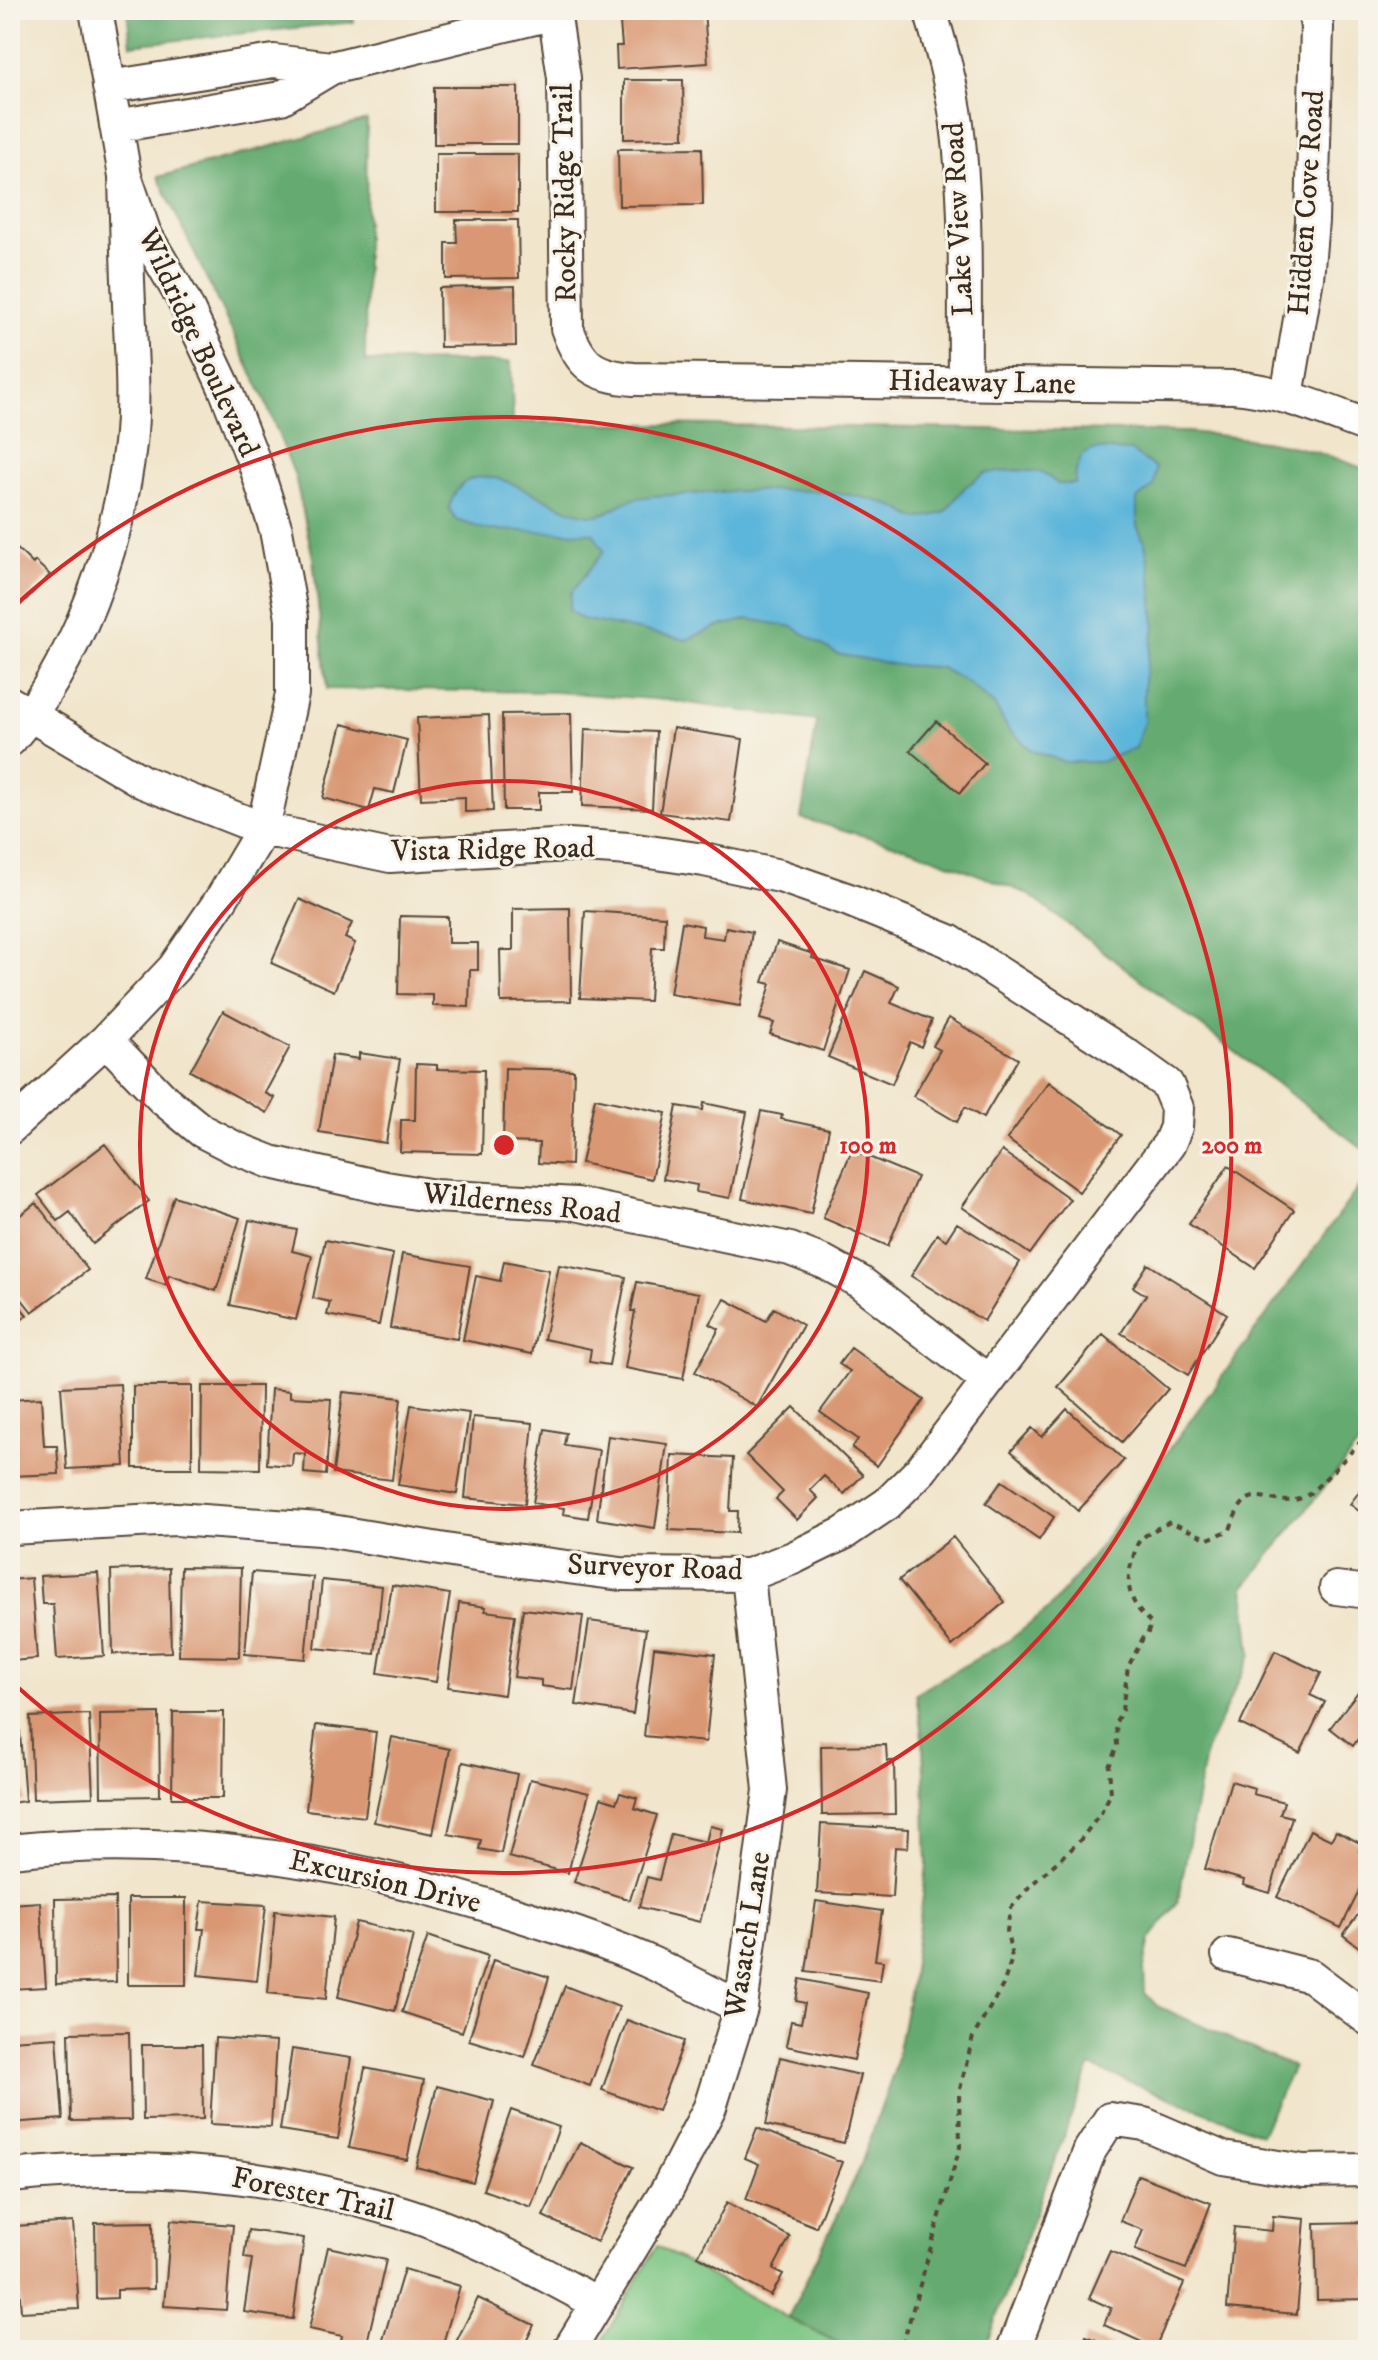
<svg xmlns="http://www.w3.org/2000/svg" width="1378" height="2360" viewBox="0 0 1378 2360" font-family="'IM FELL DW Pica',serif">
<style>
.green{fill:#7cc683;stroke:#5c7850;stroke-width:2}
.forest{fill:#65ab71;stroke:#506a48;stroke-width:2}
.water{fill:#5cb5da;stroke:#4c707c;stroke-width:2}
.building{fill:#d99873}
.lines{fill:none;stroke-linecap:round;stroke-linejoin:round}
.minor-casing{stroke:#564638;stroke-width:36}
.path{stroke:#564638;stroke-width:4;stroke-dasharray:6 6;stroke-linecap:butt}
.minor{stroke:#fff;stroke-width:32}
.ring{fill:none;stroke:#d62828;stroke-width:4}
.labels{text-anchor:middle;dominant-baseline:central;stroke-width:6;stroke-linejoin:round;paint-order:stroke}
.street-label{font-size:30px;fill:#3b2a1e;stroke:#f7f3e8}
.centre{fill:#d62828;stroke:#f7f3e8;stroke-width:4}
.ring-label{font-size:24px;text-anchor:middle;font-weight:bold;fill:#d62828;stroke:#f7f3e8;stroke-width:6;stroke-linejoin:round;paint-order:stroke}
</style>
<rect width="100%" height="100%" fill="#f7f3e8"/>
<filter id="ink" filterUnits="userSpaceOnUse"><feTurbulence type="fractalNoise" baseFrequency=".0125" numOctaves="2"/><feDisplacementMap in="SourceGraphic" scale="16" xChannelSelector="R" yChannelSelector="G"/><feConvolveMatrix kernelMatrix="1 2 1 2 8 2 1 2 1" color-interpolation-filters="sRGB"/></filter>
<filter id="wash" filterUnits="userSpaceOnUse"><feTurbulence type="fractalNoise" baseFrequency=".006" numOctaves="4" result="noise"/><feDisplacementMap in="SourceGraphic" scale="32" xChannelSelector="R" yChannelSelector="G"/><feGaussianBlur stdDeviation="1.8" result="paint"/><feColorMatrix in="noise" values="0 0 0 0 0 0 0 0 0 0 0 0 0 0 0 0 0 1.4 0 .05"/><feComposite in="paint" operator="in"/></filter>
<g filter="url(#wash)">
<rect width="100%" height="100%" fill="#f1e5cb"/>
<!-- green -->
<path class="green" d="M657,2246l131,72 65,32h-256z"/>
<!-- forest -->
<path class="forest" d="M127,10h226l1,12 -223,23z
M367,120l-2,241 146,1 2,60 676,10c61,6 123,13 179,39v682l-340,-259 -111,-43 -116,-33 16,-97 -150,-21 -112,-8 -228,-3 -14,-131 -18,-82 -32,-80 -105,-219z
M1368,1174v259l-124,154 7,68 -45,95 -28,152 -28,37 -6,29 1,25 12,13 136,61 -32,67 -171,-68 -106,284h-131l-65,-32 71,-148 35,-99 17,-87 16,-118 -4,-123 -7,-50 95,-54 39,-31 44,-54z"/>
<!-- water -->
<path class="water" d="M1095,449l36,2 25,17 -2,18 -17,13v27l8,17 6,34 4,49 -11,54v42l-9,26 -34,14h-37l-31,-11 -25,-22 -13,-23 -28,-24 -28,-15 -42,-2 -60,-11 -44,-27 -44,-8 -32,8 -31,13 -104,-21 -13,-9 2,-17 33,-42 -11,-18 -106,-3 -31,-10 -7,-12c21,-75 102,9 146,7 14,0 25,-13 39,-16 17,-5 37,-3 55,-5 59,-4 145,-10 201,11 9,3 18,9 27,14l27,-6 21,-26 20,-14 33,-3 24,2 16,12h17l1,-13 6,-16z"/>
<g id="blocks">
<!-- building -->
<path class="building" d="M704,10l4,53 -91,6 -1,-23h6l-3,-35z
M624,80h59l1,58 -60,1z
M434,87h84v57h-84z
M702,148l1,57 -84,1 -1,-57z
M436,154h82v58h-82z
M456,220h62l1,58 -73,1v-36h11z
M515,286l1,60 -76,1 -1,-59z
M10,542l23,22 2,-3 15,14 -40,41z
M571,713l2,79h-34v18h-35l-2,-96z
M489,715l4,96 -28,1v-15l-44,2 -4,-81z
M936,721l49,42 -25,30 -50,-42z
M342,724l65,16 -13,53 -19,-4 -6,21 -46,-12z
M673,728l70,11 -12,83 -71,-9z
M585,729l71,3 -4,77 -70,-3z
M299,899l53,24 -7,15 10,5 -21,48 -63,-28z
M570,908l1,93 -70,1 -1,-52h13v-41z
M585,911l80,5 -1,32h-12l-3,53 -69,-3z
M400,916l48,1v26h30v27h-8l-1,37 -36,-1v-11l-35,-1z
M682,922l21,4 -1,10 22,3 2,-12 26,5 -12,74 -70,-12z
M777,942l36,12 -1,4 38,12 -27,81 -53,-17 4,-11 -14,-4 11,-35 -8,-2z
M865,971l34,15 -8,17 41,17 -11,27 -11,-5 -18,42 -64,-27z
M223,1011l67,36 -25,46 10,5 -8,15 -77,-42z
M949,1018l69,41 -35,59 -18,-11 -8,15 -44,-26 27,-46 -7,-4z
M359,1053l41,6 -14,84 -67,-11 13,-77 27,4z
M416,1064l21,1v4l47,1 -2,84 -82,-2 1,-32h14z
M505,1068l69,2 -3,95 -33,-2 1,-20 -36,-1z
M1049,1082l72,53 -42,57 -72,-53z
M595,1098l71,15 -14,66 -71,-16z
M704,1103l43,9 -17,86 -34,-6 1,-7 -34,-6 14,-73 26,4z
M761,1111l21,4 -1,4 48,10 -18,85 -69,-15z
M105,1144l44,57 -56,43 -23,-32 -12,9 -20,-26z
M852,1150l65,27 -29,69 -65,-28z
M1002,1151l68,48 -40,55 -68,-47z
M1228,1166l66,44 -39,58 -66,-44z
M174,1196l66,22 -24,73 -47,-16 -4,10 -19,-6z
M36,1203l52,67 -56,42 -22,-28v-61z
M249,1220l48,10 -5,21 20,5 -16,64 -66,-15z
M957,1223l63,39 -36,59 -73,-45 26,-42 9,6z
M325,1240l68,14 -14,71 -52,-10 3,-13 -17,-4z
M402,1254l68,12 -13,73 -67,-11z
M504,1261l45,9 -17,84 -69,-14 13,-64 24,5z
M1148,1264l79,50 -39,61 -67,-42 25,-38 -13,-8z
M559,1265l67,12 -17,88 -20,-3 2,-13 -47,-10z
M637,1282l62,11 -16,86 -58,-11 10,-57h-4z
M10,1295l17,20 -17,15z
M725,1299l41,22 8,-13 29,17 -46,82 -62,-35 24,-43 -9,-5z
M1103,1334l65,55 -46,53 -64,-55z
M851,1348l73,52 -47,66 -25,-18 6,-9 -38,-27 30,-41 -11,-7z
M120,1384l5,82 -58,3 -6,-82z
M133,1386h59v82h-59z
M202,1386h59l-1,83 -59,-1z
M271,1389l19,2v6l41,2 -5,76 -22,-2 1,-19 -12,-1 -1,13 -25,-2z
M343,1392l58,6 -9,82 -59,-7z
M41,1398l3,48h13l2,28 -49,2v-76z
M411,1405l58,8 -12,81 -59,-9z
M794,1407l69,68 -19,19 -20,-18 -14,14 8,8 -21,22 -21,-21 7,-7 -37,-37z
M1067,1409l57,51 -46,51 -67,-60 21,-23 10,9z
M473,1417l60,6 -8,81 -60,-6z
M545,1429l21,4 -2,12 35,5 -11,68 -25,-4 1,-6 -31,-5z
M608,1436l59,8 -12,84 -58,-9z
M672,1455l61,3 -3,53h8l-1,22 -68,-3z
M1368,1480v38l-18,-14z
M1002,1481l52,36 -15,23 -53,-37z
M953,1537l52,65 -53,44 -53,-66z
M181,1567l60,1 -2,89 -60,-1z
M169,1568l2,84 -58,2 -2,-84z
M252,1572l61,5 -8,82 -60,-5z
M98,1573l6,83 -47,3 -4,-55h-11l-2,-28z
M31,1578l6,81 -27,2v-81z
M322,1580l60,6 -7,68 -60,-6z
M392,1585l58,9 -14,88 -58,-9z
M459,1603l27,4 -1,4 30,4 -11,80 -56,-8z
M523,1609l60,7 -10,74 -32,-4v-6l-27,-3z
M589,1621l57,8 -13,85 -57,-9z
M654,1647l61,7 -9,88 -62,-6z
M1275,1651l46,22 -11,22 15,7 -25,51 -60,-29z
M1368,1679v67l-10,-7 -5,7 -23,-18z
M173,1712h51l-1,86h-51z
M159,1713l1,83 -59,1 -1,-83z
M89,1714l4,83 -60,2 -3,-82z
M10,1720h9l6,81 -15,2z
M316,1725l60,7 -11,85 -59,-7z
M392,1737l58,12 -17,85 -59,-12z
M886,1745l1,16h7l1,53 -73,1 -1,-69z
M463,1762l54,12 -16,79 -22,-4 2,-9 -33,-6z
M530,1779l59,14 -21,80 -59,-16z
M1231,1781l23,7 -1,6 31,8 -4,12 12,3 -22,76 -27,-8 1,-5 -39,-11z
M620,1793l17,5 -3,10 23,7 -27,85 -56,-18 27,-84 15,5z
M821,1824l88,5 -1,19 -13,-1 -3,50 -75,-4z
M710,1826l13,3 -23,93 -61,-15 8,-30 12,3 12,-46 35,8z
M1310,1830l21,10 5,-9 26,13 -3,7 9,5v17l-27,55 -64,-31z
M115,1898l1,84 -60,2 -1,-85z
M128,1898h58v87h-58z
M202,1901l64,4 -9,76 -59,-6 6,-46h-6z
M816,1901l66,10 -7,49 8,1 -3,20 -74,-10z
M1368,1901v53l-25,-19z
M40,1902l6,85 -36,2v-85z
M275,1911l59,6 -8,82 -58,-6z
M356,1922l57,13 -18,76 -57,-14z
M428,1936l60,20 -26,76 -60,-20z
M493,1960l56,17 -24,80 -56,-17z
M800,1979l68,14 -14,67 -68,-14 5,-25 10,2 4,-20 -9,-2z
M565,1986l54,21 -29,79 -56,-21z
M627,2020l57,21 -26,70 -56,-21z
M129,2032l2,88 -60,1 -2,-88z
M57,2037l6,82 -53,4v-83z
M215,2038l61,4 -5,85 -61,-3z
M142,2045h60l1,74 -60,1z
M292,2049l59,9 -13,81 -58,-9z
M780,2057l80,18 -16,68 -78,-18z
M365,2068l59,12 -17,80 -58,-12z
M437,2086l57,15 -21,81 -57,-15z
M511,2110l48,17 -28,80 -48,-17z
M757,2128l85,34 -26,65 -70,-28 13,-35 -14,-6z
M580,2142l53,25 -36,75 -54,-26z
M1138,2175l73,28 -25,66 -51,-19 8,-20 -23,-9z
M727,2202l63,35 -17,32 10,5 -12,22 -73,-40z
M1273,2216l32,3 -8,95 -70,-6 7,-81 38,4z
M171,2220l62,5 -7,85 -62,-4z
M73,2222l6,87 -58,3 -6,-86z
M153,2222l1,67 -37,1v8l-21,1 -1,-76z
M1368,2222v77l-51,1 -2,-77z
M248,2230l56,8 -11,81 -49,-7 8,-53 -8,-1z
M328,2247l58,13 -20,87 -25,-6 1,-5 -33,-7z
M1110,2251l74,32 -29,65 -51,-23 7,-17 -22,-10z
M404,2269l56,17 -19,64h-61z
M478,2298l56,27 -12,25h-70z
M1086,2336l34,14h-40z"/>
</g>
</g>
<g filter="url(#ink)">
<use href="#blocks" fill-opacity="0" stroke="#564638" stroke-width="2"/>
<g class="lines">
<!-- minor casing -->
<g class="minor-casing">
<path id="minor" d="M96,10l29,166
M554,10l10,68 3,250c13,38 28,48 67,51l600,8c47,4 90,23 134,39
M930,10c11,37 22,75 27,114 11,86 7,173 8,259
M331,68l224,-55
M109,87l165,-26 57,7 -50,30 -165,28
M1287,396l20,-118 5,-57 5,-194 -3,-17
M10,703l133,79 120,47 127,27 179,-11 60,4 75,11 76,16 69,24 100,41 179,115 39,28 10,24 -1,19 -7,17 -248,326 -34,34 -43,29 -51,25 -45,17 -127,-1 -139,-18 -163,-27 -144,-10 -165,9
M10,740c68,-79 108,-193 120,-296 5,-46 1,-93 -1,-140 -2,-42 -3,-85 -4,-128l20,58 38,65 41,87 32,81 20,63 16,88v76l-29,135 -41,69 -48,70 -68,72 -96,88
M106,1040l56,58 40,33 33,17 36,14 115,26 49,8 141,8 214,45 36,14 34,19 128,99
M1336,1588l32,4
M10,1851c170,-19 340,10 502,62 48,15 96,30 142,51 29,14 58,29 87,44
M1228,1955l83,21 57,43
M10,2176c137,-14 257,-4 390,36 66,20 137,58 197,91
M569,2350l98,-160 43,-83 31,-99 29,-218 -22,-215
M1013,2350l77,-200 20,-31 34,5 79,34 80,13 65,-1"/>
</g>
<!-- path -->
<path class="path" d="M891,2350l12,-7 57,-196 -1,-54 14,-56 30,-52 9,-27 -5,-27 3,-22 21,-24 47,-42 23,-30 10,-20 -2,-26 8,-21 -1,-24 6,-12 6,-43 15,-29 4,-2 4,-13c-20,-18 -27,-36 -19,-62 2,-5 3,-13 6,-18 7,-10 21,-15 32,-21l38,17 22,-9c19,-60 38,-17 74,-33 12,-6 52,-51 64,-63"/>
<!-- minor -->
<use href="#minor" class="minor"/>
</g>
</g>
<!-- distance rings -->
<g class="ring">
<circle cx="504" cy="1145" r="364"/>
<path d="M12 608A728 728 0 1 1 12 1682"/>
</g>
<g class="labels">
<!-- street labels -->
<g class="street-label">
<text transform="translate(565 193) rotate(-91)">Rocky Ridge Trail</text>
<text transform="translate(1307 203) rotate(-86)">Hidden Cove Road</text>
<text transform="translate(959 219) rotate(-93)">Lake View Road</text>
<text transform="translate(198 343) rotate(65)">Wildridge Boulevard</text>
<text transform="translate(982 383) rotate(1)">Hideaway Lane</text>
<text transform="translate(493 850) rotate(-1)">Vista Ridge Road</text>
<text transform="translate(522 1204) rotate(6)">Wilderness Road</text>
<text transform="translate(655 1568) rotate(2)">Surveyor Road</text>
<text transform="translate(385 1882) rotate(13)">Excursion Drive</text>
<text transform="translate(748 1935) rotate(-81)">Wasatch Lane</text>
<text transform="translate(313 2195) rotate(12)">Forester Trail</text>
</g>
</g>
<circle cx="504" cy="1145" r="12" class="centre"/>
<g class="ring-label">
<text x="868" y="1153">100 m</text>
<text x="1232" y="1153">200 m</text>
</g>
<!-- margin -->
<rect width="1378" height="2360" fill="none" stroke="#f7f3e8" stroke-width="40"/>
</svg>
